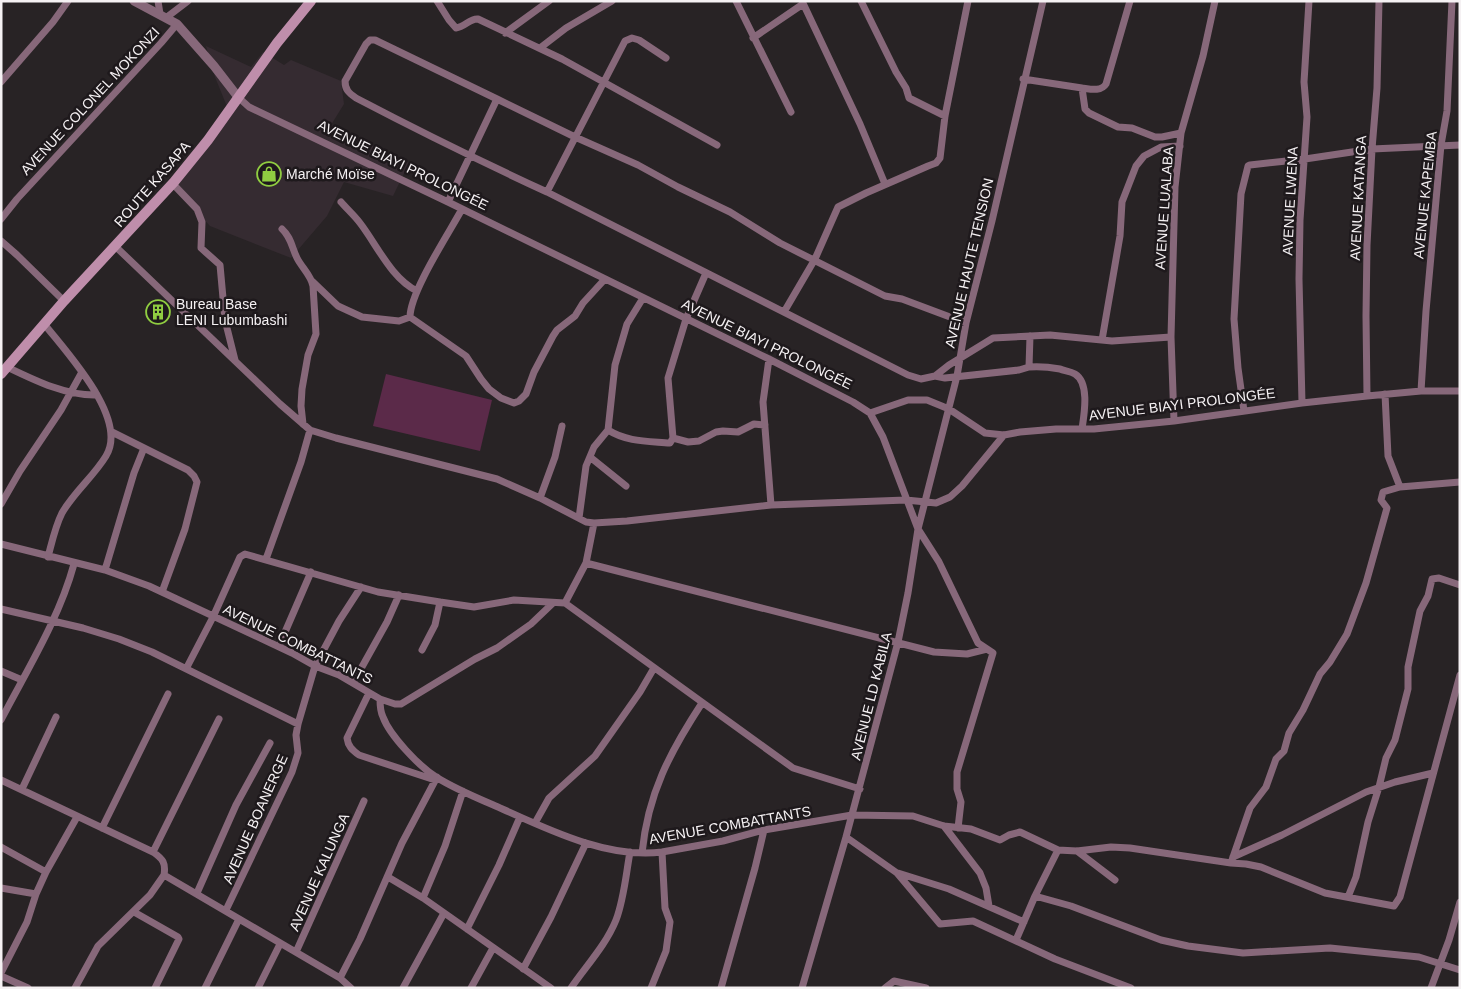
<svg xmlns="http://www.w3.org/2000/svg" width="1461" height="989" viewBox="0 0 1461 989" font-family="Helvetica,sans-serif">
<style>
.built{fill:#352b31}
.green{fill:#5b2a49}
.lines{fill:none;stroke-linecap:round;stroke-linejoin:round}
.minor{stroke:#87687a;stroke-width:7}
.tertiary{stroke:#87687a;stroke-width:9}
.secondary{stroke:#bf8eab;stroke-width:10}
.labels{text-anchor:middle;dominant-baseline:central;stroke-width:5;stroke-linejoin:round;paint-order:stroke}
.street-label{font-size:14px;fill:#f5f1f3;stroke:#1e191c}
.poi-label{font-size:14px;fill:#f5f1f3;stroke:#1e191c;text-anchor:start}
</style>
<rect width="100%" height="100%" fill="#282325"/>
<!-- built -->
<path class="built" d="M206,46l45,21 12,-15 21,13 7,-5 50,21 3,23 -13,21 78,38 -16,33 -49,-14 -17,34 -36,42 -81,-32 -34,-37 52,-80 -13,-32z"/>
<!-- green -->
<path class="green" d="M386,374l106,26 -12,51 -107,-25z"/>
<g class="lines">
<!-- minor -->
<path class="minor" d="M158,1l2,13
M437,1l12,19 7,8c9,-1 14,-10 22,-9l84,40 155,86
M736,1l55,111
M802,1l58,123 25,60
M861,1l35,71 10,16 3,10 36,18
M167,17l21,-16
M505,33l44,-32
M753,38l50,-34
M540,48l26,-20 46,-27
M1023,79l59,9 3,21 4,4 29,14 14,1 23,9h7l19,-4
M1,82l52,-60 15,-21
M1082,88c8,1 19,4 24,-4l24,-83
M238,97l11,10 199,95 321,157 84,43 17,11 13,24 35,92 -10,64 -10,49 -52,195 -44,151
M497,99l78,38 63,28 40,22 52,25 50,31 105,53 17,3 64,24
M173,184l24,25 5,13 -1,26 19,17 5,55 10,40
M547,192l78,-151 7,-3 7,2 27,18
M341,202c6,7 13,13 19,21 17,22 31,55 57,68
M448,202l49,-103 -122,-59h-5l-4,4 -21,37c0,9 4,12 11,17 63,33 126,64 191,94l361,183 13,4 14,-3 14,-11 44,-27 57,-3 62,6 59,-4
M462,209c-13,24 -52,83 -52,108l56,39 15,23 8,10 12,9 13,5 5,-2 7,-7 8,-22 19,-36 4,-6 18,-14 8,-13 22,-24
M1,219l16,-20 144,-156 16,-19
M282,229c9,8 10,19 15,29 5,10 14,17 16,28l3,48 -8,21 -6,34 -1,17 2,18
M1,241l16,14 47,46
M115,246l165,158 30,26 26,8 161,41 43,19 46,24 8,1 33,-2 144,-16 135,-5 30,3 14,-6 12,-11 42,-51
M312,281l26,25 24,11 37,4 11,-4
M784,312l31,-53 23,-52 28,-14 62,-27 8,-3 4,-5 5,-42 23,-115
M45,325c22,28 84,94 61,131 -12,20 -32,36 -44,57 -7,14 -10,29 -14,44
M1102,340l18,-104 2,-34 14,-36 8,-10 17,-9 19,-1
M769,359l-6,43 8,103
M7,367c27,13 59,29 90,28
M1029,367c11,-1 20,0 31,2 4,2 10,2 15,5 15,9 9,41 7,55
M935,376l10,2 74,-8 10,-3 1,-31
M1421,391l5,-80 15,-166 6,-34 5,-110
M1385,394l3,62 12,31
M1367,396l-1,-80 1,-71 5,-96 5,-61 2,-87
M1302,403l-3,-124 1,-59 7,-103 -3,-35 5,-81
M1244,411l-6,-43 -4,-49 7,-125 7,-28 2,-1 55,-6 67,-10 88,-4
M870,413l38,-13h19l22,9 36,24 19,2 16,-3 36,-3h38l80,-8 128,-18 65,-7 54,-5h39
M1174,421l-3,-84 4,-150 6,-54 22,-77 12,-55
M608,430c19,12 39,11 62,13l3,-5 -5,-60 18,-59 20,-46
M112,432l76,38 6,6 3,6 -12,47 -23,63
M673,438l15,4 11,-1 17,-9 7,-1 15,1 16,-8 11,1
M590,457l36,29
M540,498l15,-41 7,-31
M1,504l19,-33 41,-61 21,-38
M579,518l7,-52 8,-19 14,-17 7,-65 12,-41 16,-26
M1,544l104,26 44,16 143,67 23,13 24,9 41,24c0,6 0,12 3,18 7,19 36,49 53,60 19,12 41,21 62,30 49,22 109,52 164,45l61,-11 41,-11 88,-15 61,1 31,10 27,3 29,11 9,-5 11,-3 38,18 19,1 34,-4 19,1 101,15 15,1 15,3 64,26 69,13 6,-9 60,-222
M266,559l35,-97 9,-32
M586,563l348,89 33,2 20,-5
M105,570l29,-97 10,-25
M565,603l21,-40 8,-40
M1,609l82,19 36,11 33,13 146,72
M279,646l32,-74
M422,650l13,-25 5,-23
M186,669l27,-52 27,-60 5,-3 133,38 62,10 34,5 40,-7 51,3 228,165 67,21
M1,671l21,9
M353,683l34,-61 12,-27
M369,693l-22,45c1,8 5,12 12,17l76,25
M380,699l15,5h6l74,-45 22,-11 34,-24 22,-21
M1,720c26,-50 58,-101 73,-156
M1,780l152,72c10,7 13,11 11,23l176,103 11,10
M22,789l34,-72
M535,823l14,-25 46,-42 45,-64 14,-24
M944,826l36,47 6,15 3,18
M102,828l66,-134
M958,828l3,-26 -4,-13v-17l36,-119 -15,-10 -39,-81 -21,-33 39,-153 9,-53 26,-102 51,-220
M846,837l51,36 43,51 33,-3 82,38 76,29
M1,847l45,25
M1077,851l38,29
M153,852l66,-133
M642,853c6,-60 28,-101 60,-150
M1233,857l49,-22 84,-43 29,-10 38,-9
M1231,863l19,-55 16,-21 10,-28 8,-8 5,-18 14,-23 17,-36 10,-12 17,-28 19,-51 21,-75 -6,-8 2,-8 17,-5 60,-5
M898,873l51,16 75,33
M388,877l35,21 128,90
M1,888l35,6
M197,893l39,-88 34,-62
M1035,896l36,10 90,34 27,6 55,7 87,-5 89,9 41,13
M1348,897l8,-20 12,-55 11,-35 7,-29 9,-18 13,-51v-22l12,-56 8,-15 4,-17 7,-1 21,7
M423,898l22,-52 18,-55
M226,910l66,-138 6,-19 -2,-18 2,-11 17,-58 24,-45 22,-34
M134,912l44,25 1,2 -24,49
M467,929l32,-64 21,-48
M1016,940l19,-44 23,-46
M296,952l68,-151
M523,969l28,-52 35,-74
M1,973l26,-51 9,-28 10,-22 31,-55
M1,976l27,12
M340,978l20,-39 42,-96 35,-66
M75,988l23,-42 52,-51 14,-20
M205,988l34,-69
M258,988l22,-44
M403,988l41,-75
M471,988l22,-40
M571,988c15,-22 35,-43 45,-68 8,-21 10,-46 14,-68
M651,988l15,-37 4,-29 -5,-14 -3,-56
M721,988l34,-120 9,-38
M885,988l9,-7 32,7
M1431,988l18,-48 11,-38"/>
<!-- tertiary -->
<path class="tertiary" d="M134,1l43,23 37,42 24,31"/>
<!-- secondary -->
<path class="secondary" d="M1,374l63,-73 110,-119 34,-42 69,-97 34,-42"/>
</g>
<!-- icons -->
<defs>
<g id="shop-ring" transform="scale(1.25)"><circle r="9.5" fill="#1e191c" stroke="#90cd41" stroke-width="1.5"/><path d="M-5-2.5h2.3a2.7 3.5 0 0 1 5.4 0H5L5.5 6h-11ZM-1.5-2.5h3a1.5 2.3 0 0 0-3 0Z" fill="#90cd41"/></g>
<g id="building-ring" transform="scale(1.25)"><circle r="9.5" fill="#1e191c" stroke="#90cd41" stroke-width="1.5"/><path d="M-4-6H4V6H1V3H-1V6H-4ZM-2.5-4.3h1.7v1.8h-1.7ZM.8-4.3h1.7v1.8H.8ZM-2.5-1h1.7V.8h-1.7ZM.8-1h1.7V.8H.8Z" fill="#90cd41"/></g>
</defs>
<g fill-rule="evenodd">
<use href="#shop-ring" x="269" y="174"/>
<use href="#building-ring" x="158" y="312"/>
</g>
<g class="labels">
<!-- street labels -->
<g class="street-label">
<text transform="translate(90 101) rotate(-47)">AVENUE COLONEL MOKONZI</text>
<text transform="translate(403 165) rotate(26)">AVENUE BIAYI PROLONGÉE</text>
<text transform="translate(152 184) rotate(-49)">ROUTE KASAPA</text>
<text transform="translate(1425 195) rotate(-84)">AVENUE KAPEMBA</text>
<text transform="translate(1358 198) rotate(-87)">AVENUE KATANGA</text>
<text transform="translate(1290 201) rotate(-87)">AVENUE LWENA</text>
<text transform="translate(1164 208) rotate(-86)">AVENUE LUALABA</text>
<text transform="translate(969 263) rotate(-77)">AVENUE HAUTE TENSION</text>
<text transform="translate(767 344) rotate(26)">AVENUE BIAYI PROLONGÉE</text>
<text transform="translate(1182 404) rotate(-7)">AVENUE BIAYI PROLONGÉE</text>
<text transform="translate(298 644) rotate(26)">AVENUE COMBATTANTS</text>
<text transform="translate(871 696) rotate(-76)">AVENUE LD KABILA</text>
<text transform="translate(255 819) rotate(-66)">AVENUE BOANERGE</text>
<text transform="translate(730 825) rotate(-10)">AVENUE COMBATTANTS</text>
<text transform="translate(319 872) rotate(-66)">AVENUE KALUNGA</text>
</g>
<!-- poi labels -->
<g class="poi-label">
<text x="286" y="174">Marché Moïse</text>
<text x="176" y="304">Bureau Base<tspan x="176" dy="16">LENI Lubumbashi</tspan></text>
</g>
</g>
<!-- border -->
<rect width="1461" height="989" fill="none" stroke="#f5f1f3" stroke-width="5"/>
</svg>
